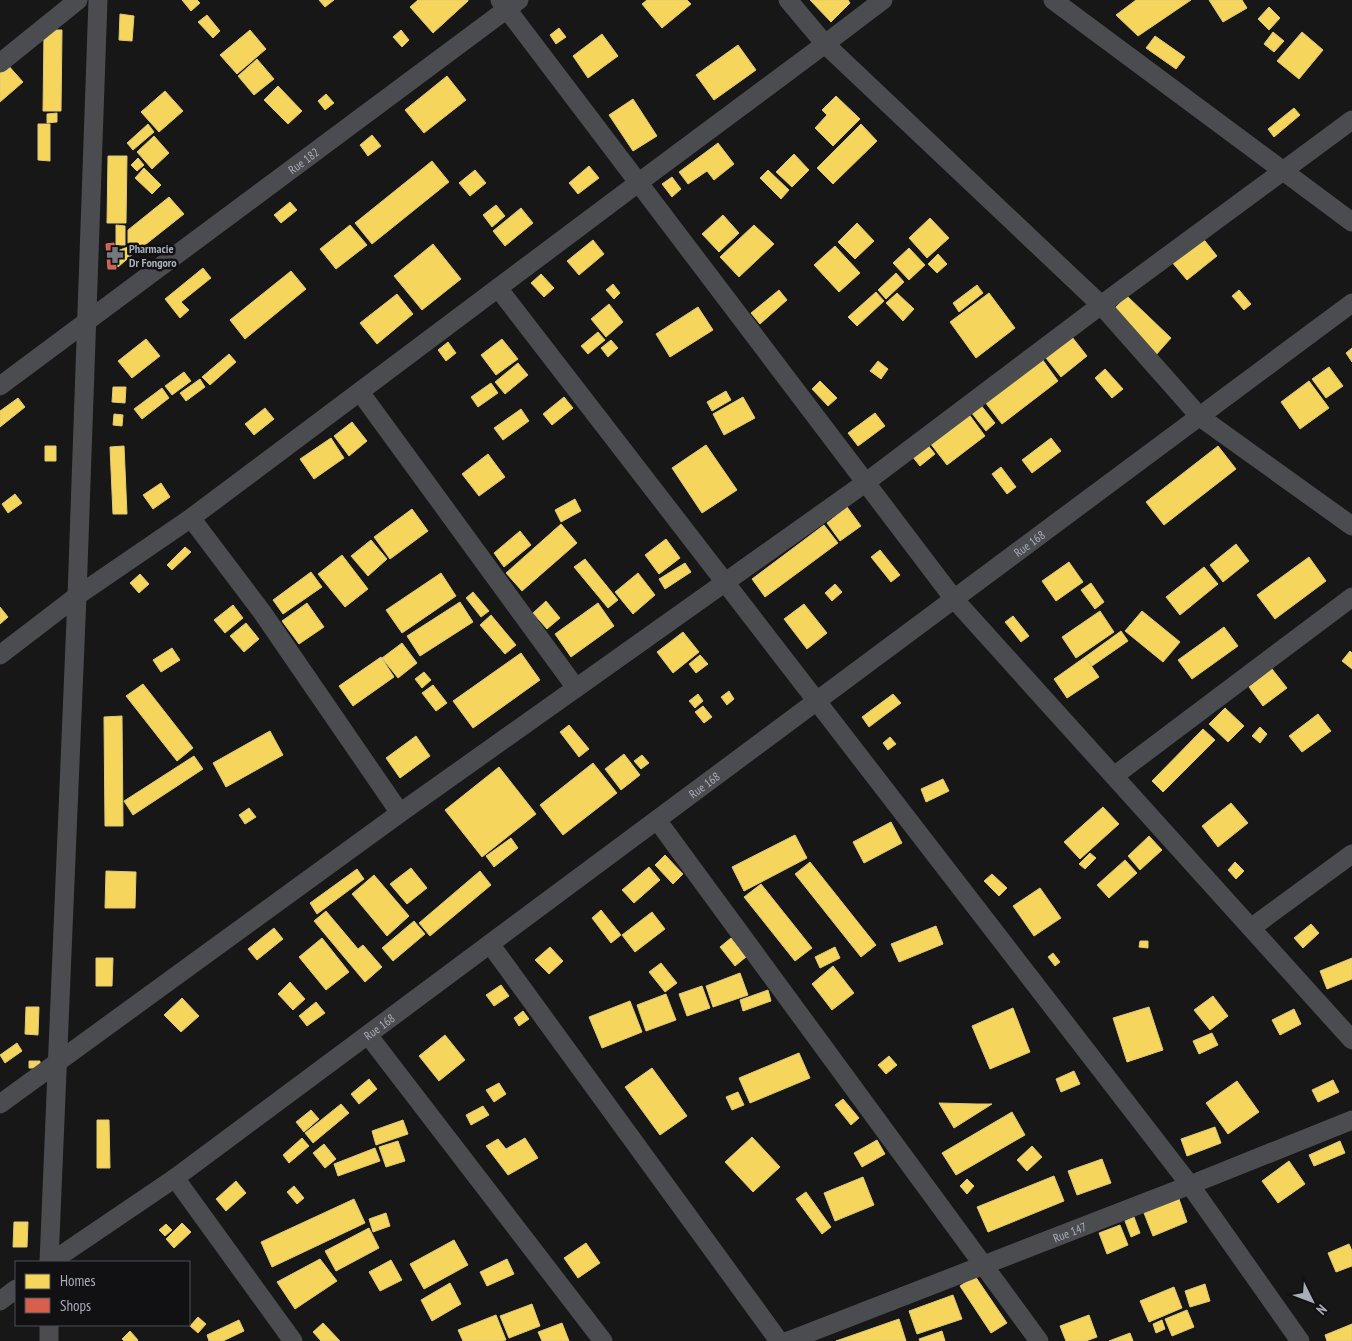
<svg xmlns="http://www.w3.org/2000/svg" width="1352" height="1341" viewBox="0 0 1352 1341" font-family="'PT Sans Narrow',sans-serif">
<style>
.homes{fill:#f6d55c;stroke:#dfc978}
.shops{fill:#d6604d;stroke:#c8776d}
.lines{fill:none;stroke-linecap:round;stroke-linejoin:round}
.minor{stroke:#4b4c50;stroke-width:19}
.labels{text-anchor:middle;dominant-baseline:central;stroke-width:5;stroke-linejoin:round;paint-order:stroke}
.street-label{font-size:12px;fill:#a8adb8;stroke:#111113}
.poi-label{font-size:12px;font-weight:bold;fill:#a8adb8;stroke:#111113;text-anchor:start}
</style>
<rect width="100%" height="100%" fill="#171717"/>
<!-- homes -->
<path class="homes" d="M182,0h15l3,3 -9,8z
M319,0h15l-9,7z
M418,0h50v1l-35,32 -23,-26z
M647,0h40l4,4 -29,24 -20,-24z
M810,0h38l2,3 -19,19z
M1136,0h55l-53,36 -22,-21z
M1209,0h33l5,8 -24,14z
M1269,7l11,11 -11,12 -11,-11z
M120,14l14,2 -2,25 -13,-1z
M207,15l13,16 -7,7 -15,-16z
M559,28l7,9 -10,7 -6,-9z
M44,30h18l-1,81h-18z
M250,30l16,19 -29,25 -17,-19z
M401,30l8,10 -7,7 -9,-10z
M1273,32l11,9 -10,11 -10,-8z
M1302,32l21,18 -24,29 -22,-18z
M602,34l16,22 -30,22 -15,-22z
M1155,36l30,21 -9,12 -30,-21z
M738,45l18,25 -42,30 -18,-25z
M257,59l17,20 -20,16 -16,-19z
M7,64l16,18 -23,20v-32z
M447,76l19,24 -42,33 -19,-23z
M278,86l24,25 -14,13 -24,-24z
M165,91l18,20 -24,21 -18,-20z
M326,94l8,9 -9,7 -7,-9z
M836,96l24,23 -27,27 -18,-18 12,-13 -5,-5z
M633,99l24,37 -24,15 -24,-36z
M1294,108l6,7 -26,22 -6,-8z
M57,113v9l-10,1v-9z
M38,124h12v37l-12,-1z
M148,124l6,8 -21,18 -6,-7z
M861,124l16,17 -44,43 -16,-16z
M372,135l9,11 -13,10 -8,-11z
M154,136l15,17 -17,16 -15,-17z
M718,143l16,21 -20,16 -7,-9 -19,13 -9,-12z
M794,154l15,16 -17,17 -16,-15z
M108,156h19l-1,67h-19z
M138,158l6,7 -7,6 -6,-6z
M432,161l17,21 -77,62 -17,-21z
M589,166l10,12 -21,16 -9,-11z
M144,168l17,17 -9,9 -17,-16z
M475,170l11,13 -16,13 -11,-13z
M768,170l21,20 -8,9 -21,-21z
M672,177l9,12 -9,8 -10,-13z
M169,197l15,17 -48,38 -8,-9v-13z
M290,202l7,8 -16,13 -7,-8z
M496,205l9,11 -13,11 -9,-12z
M521,208l12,15 -28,23 -12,-15z
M723,215l16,18 -20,19 -17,-18z
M930,218l19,20 -22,20 -18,-20z
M857,223l17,18 -19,18 -17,-17z
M116,225l9,1v19h-9z
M350,225l17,20 -31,24 -16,-20z
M754,225l20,19 -35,33 -19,-20z
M1201,236l16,20 -30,24 -16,-19z
M593,240l11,14 -25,21 -12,-14z
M433,244l28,35 -39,31 -28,-34z
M835,246l25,27 -21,19 -25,-27z
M128,247l5,7 -15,13 -1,-16z
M909,248l16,17 -16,15 -16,-17z
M938,254l9,10 -10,9 -9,-9z
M203,268l8,10 -30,24 8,8 -9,8 -15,-19z
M291,271l15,18 -61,50 -15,-19z
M896,273l8,9 -18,17 -8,-9z
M541,274l13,14 -10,9 -13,-14z
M613,284l7,9 -6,6 -8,-9z
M977,285l6,8 -24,19 -6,-9z
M779,290l8,10 -27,24 -9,-11z
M1239,290l12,14 -7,6 -12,-14z
M876,292l8,9 -27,25 -9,-9z
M897,293l17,16 -11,12 -17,-18z
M989,293l26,35 -39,30 -26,-36z
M397,294l16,20 -36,30 -17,-21z
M1127,296l44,42 -16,18 -45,-43z
M609,304l14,18 -17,15 -15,-18z
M698,307l15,23 -43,27 -14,-23z
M598,332l7,8 -17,14 -7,-8z
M1072,337l15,19 -26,21 -15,-19z
M146,339l14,17 -28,22 -14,-17z
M502,339l16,20 -22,16 -15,-20z
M611,340l7,8 -10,9 -7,-9z
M448,342l8,11 -10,8 -8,-11z
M1352,348v14l-6,-9z
M229,354l7,8 -26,23 -8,-8z
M1042,359l16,22 -56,43 -17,-22z
M878,361l10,8 -7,10 -11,-8z
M518,363l10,12 -23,19 -10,-12z
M1329,367l14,19 -17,12 -14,-19z
M1105,369l18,20 -11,9 -17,-20z
M184,372l7,9 -19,14 -7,-9z
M200,379l5,8 -19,14 -6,-8z
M820,381l17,17 -9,8 -16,-17z
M1309,381l20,27 -29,21 -19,-27z
M491,383l7,10 -20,14 -7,-10z
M113,387h13l-1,16 -13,-1z
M162,388l7,10 -27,21 -8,-10z
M726,391l5,9 -19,11 -5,-9z
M564,397l9,11 -21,17 -9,-11z
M743,397l12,21 -31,17 -11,-21z
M18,398l7,9 -25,20v-16z
M980,404l15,19 -9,8 -15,-19z
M265,408l9,11 -20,16 -9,-11z
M521,409l8,12 -26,19 -9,-12z
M875,413l10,13 -27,20 -10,-13z
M968,413l17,23 -38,29 -17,-22z
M114,414l9,1 -1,11 -9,-1z
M352,422l15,19 -18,15 -15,-20z
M331,438l13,20 -30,21 -14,-20z
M1051,438l10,13 -29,22 -10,-13z
M927,444l8,10 -15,12 -8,-10z
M706,445l31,45 -35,23 -30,-45z
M45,446h11v15h-11z
M124,446l3,68h-14l-3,-67z
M1218,446l18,23 -72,56 -18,-23z
M488,454l17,23 -26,19 -17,-22z
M1001,467l15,20 -9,7 -15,-20z
M161,483l9,14 -17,12 -10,-14z
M15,494l7,9 -14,10 -6,-9z
M575,499l6,12 -20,11 -6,-12z
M847,507l14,19 -21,15 -13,-18z
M412,509l16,22 -38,28 -16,-22z
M561,524l16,19 -55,48 -16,-18z
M824,525l14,18 -73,54 -13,-18z
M520,531l11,14 -27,22 -10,-14z
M666,539l14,19 -21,16 -14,-19z
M371,540l16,19 -19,17 -17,-20z
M1236,544l13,17 -26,21 -13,-17z
M185,547l6,5 -19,18 -5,-5z
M880,550l20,25 -9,7 -20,-25z
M342,555l26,34 -23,18 -27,-33z
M1309,557l17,24 -51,38 -18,-24z
M585,559l33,41 -10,8 -34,-41z
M1069,562l14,20 -27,19 -14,-20z
M685,563l6,9 -26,17 -6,-10z
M1204,567l14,17 -38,31 -14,-18z
M311,572l11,15 -39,27 -10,-14z
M441,573l15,23 -54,37 -16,-23z
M638,573l17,22 -22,19 -18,-22z
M140,574l9,10 -10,9 -9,-10z
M1091,583l13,19 -9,7 -14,-19z
M835,584l7,8 -10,9 -7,-8z
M473,592l16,19 -8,6 -15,-19z
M546,601l14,17 -13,11 -14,-16z
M460,602l13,20 -53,34 -13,-20z
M307,603l17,24 -25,17 -17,-23z
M598,603l16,23 -43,31 -16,-23z
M804,604l23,29 -20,16 -23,-30z
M233,605l10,13 -18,15 -11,-13z
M0,607l8,10 -8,7z
M1100,611l14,21 -38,26 -14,-21z
M1142,611l38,31 -17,20 -38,-31z
M491,615l25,30 -11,9 -25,-29z
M1013,616l16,20 -8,6 -16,-20z
M246,623l13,16 -15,13 -14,-16z
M1224,627l14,19 -46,33 -14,-19z
M1121,631l7,10 -36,25 -7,-9z
M683,632l16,20 -26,21 -16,-21z
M402,643l15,20 -19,15 -16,-20z
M172,648l8,12 -19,12 -8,-12z
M1350,651l2,2v16l-10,-8z
M521,653l19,27 -67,48 -20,-27z
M700,655l8,9 -12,9 -7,-9z
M381,657l13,20 -41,29 -14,-20z
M1085,657l14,20 -32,21 -13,-19z
M1272,669l15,19 -24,18 -14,-19z
M424,672l7,8 -9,8 -7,-9z
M143,684l50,64 -16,13 -51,-65z
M433,685l14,18 -11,8 -14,-18z
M729,691l5,8 -7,6 -6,-8z
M698,694l5,7 -8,7 -6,-7z
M893,694l8,9 -32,24 -7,-10z
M703,706l9,11 -8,6 -9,-11z
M1225,708l19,18 -16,16 -19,-18z
M1318,714l13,17 -29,21 -13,-16z
M122,716l1,110h-18l-1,-109z
M569,725l20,24 -10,8 -19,-25z
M1260,727l7,7 -7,9 -8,-7z
M1203,729l12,11 -52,52 -11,-11z
M270,731l13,24 -57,32 -13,-24z
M416,736l14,20 -30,22 -14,-20z
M890,737l6,7 -8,6 -5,-7z
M624,754l16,21 -19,15 -16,-21z
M642,755l7,8 -8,6 -7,-8z
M194,756l9,13 -70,46 -9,-14z
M593,763l24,30 -54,42 -23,-30z
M499,767l37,47 -54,43 -37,-47z
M943,779l6,12 -23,11 -5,-13z
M1231,803l17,20 -30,24 -16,-21z
M1103,807l16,17 -39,35 -16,-17z
M249,808l7,9 -11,7 -6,-9z
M891,822l11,21 -38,20 -11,-21z
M795,835l12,23 -63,33 -12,-24z
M1149,836l13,14 -22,20 -12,-14z
M511,838l7,10 -24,19 -8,-11z
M1090,853l6,5 -11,11 -6,-5z
M665,855l18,19 -10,10 -18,-19z
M1125,860l12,13 -28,25 -12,-13z
M810,862l66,83 -15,12 -66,-83z
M1235,862l9,9 -8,8 -8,-9z
M649,867l11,13 -26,23 -12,-13z
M411,868l16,20 -20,16 -17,-20z
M357,869l7,10 -47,35 -7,-11z
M106,871l30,1 -1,36h-30z
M480,871l11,14 -61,51 -11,-13z
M992,874l15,14 -8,8 -15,-15z
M374,875l35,41 -22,20 -35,-42z
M761,884l51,64 -17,13 -51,-64z
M1040,888l21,30 -27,18 -21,-30z
M601,910l20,25 -10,8 -19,-25z
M326,911l32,38 5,-4 19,22 -17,15 -51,-61z
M652,912l13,17 -30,23 -13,-17z
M414,921l11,13 -32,27 -11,-13z
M1311,924l8,9 -16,15 -9,-10z
M936,926l7,18 -44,18 -8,-18z
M274,928l9,11 -26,21 -9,-11z
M322,938l27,34 -23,18 -27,-33z
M731,938l15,19 -11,9 -15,-19z
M1140,941h8v7l-9,-1z
M550,947l13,14 -14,13 -14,-14z
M835,947l5,11 -20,10 -5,-11z
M1053,953l7,9 -5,4 -7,-9z
M96,958h17l-1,28h-16z
M1352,958v21l-25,10 -7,-18z
M661,963l16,20 -12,9 -16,-20z
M833,966l21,27 -22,17 -20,-26z
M740,973l8,22 -35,12 -7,-21z
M290,982l15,17 -12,11 -15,-16z
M501,985l8,11 -15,10 -8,-11z
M702,986l8,22 -23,8 -8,-22z
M768,990l3,11 -28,10 -3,-11z
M666,994l10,26 -30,11 -9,-26z
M1213,996l15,20 -18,14 -16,-20z
M182,998l17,18 -18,16 -17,-17z
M630,1001l12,31 -40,16 -13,-31z
M316,1002l9,11 -18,13 -8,-10z
M26,1007h13l-1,28 -13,-1z
M1149,1007l14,43 -36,12 -14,-44z
M1013,1008l17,44 -40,17 -18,-43z
M1294,1009l7,15 -21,11 -8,-15z
M523,1011l6,8 -10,7 -5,-8z
M1212,1033l6,12 -19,9 -6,-13z
M445,1035l20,25 -26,21 -20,-25z
M17,1043l5,8 -17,12 -5,-8z
M799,1053l11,25 -60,25 -11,-25z
M889,1056l8,9 -11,9 -8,-9z
M29,1061h11v7h-11z
M652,1068l35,48 -27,19 -35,-48z
M1074,1071l6,13 -19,8 -5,-13z
M369,1079l8,10 -18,15 -8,-10z
M1333,1080l6,12 -21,10 -6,-12z
M1237,1081l22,31 -31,22 -22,-31z
M499,1083l7,11 -12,8 -8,-12z
M738,1092l6,13 -12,5 -6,-13z
M843,1099l16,19 -8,7 -16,-20z
M939,1103l38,1h15l-38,24z
M341,1104l8,9 -36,30 -8,-10z
M483,1106l6,9 -18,10 -5,-10z
M311,1110l8,9 -15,13 -8,-10z
M1012,1112l13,23 -69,40 -14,-22z
M97,1120h12l1,48h-13z
M403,1120l5,14 -32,11 -4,-14z
M1215,1127l6,16 -34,13 -6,-17z
M752,1137l28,30 -27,25 -28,-30z
M302,1138l7,8 -20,17 -6,-8z
M525,1138l13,20 -30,17 -22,-29 12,-7 8,10z
M877,1140l8,14 -23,13 -8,-14z
M398,1141l7,20 -19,6 -7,-20z
M1340,1141l5,12 -31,13 -5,-11z
M324,1144l12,15 -11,9 -12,-15z
M1032,1146l10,11 -15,14 -10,-11z
M375,1148l5,13 -42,15 -4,-12z
M1102,1159l9,24 -34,12 -9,-24z
M1289,1161l16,23 -27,19 -16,-22z
M1054,1176l10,25 -76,31 -11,-25z
M863,1177l11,28 -39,16 -11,-28z
M967,1179l7,7 -7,8 -7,-8z
M236,1181l10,12 -20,18 -10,-12z
M294,1186l10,12 -7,6 -10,-12z
M806,1192l25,35 -9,7 -26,-35z
M354,1199l11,24 -93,44 -11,-25z
M1179,1199l8,23 -34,14 -9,-23z
M386,1213l4,13 -17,6 -4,-13z
M1134,1217l6,16 -9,4 -6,-16z
M14,1222h14l-1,25h-14z
M182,1223l9,9 -17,16 -8,-9z
M166,1224l6,6 -7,6 -6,-6z
M1120,1225l8,20 -21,9 -8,-21z
M369,1228l10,20 -43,23 -11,-20z
M454,1240l14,25 -44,24 -14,-25z
M586,1243l14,20 -22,15 -14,-20z
M1349,1244l3,7v15l-16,6 -8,-19z
M320,1259l17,22 -42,28 -18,-27z
M507,1259l7,15 -27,12 -7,-14z
M391,1260l11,20 -22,11 -11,-19z
M975,1276l32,47 -16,10 -31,-47z
M450,1283l11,21 -29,17 -11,-21z
M1205,1284l5,17 -20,6 -5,-16z
M1174,1287l8,21 -33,14 -9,-21z
M953,1295l9,24 -45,15 -8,-23z
M532,1304l8,22 -31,12 -9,-22z
M1187,1310l7,17 -22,9 -7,-17z
M496,1315l10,25 -4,1h-39l-5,-11z
M1089,1315l8,22 -11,4h-20l-6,-15z
M198,1317l8,7 -8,9 -8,-7z
M899,1319l7,22h-70z
M239,1320l5,11 -21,10h-14l-2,-6z
M1162,1320l3,9 -9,4 -3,-9z
M323,1323l17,18h-19l-8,-9z
M562,1323l7,18h-27l-4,-9z
M1352,1324v17h-25l-2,-6z
M130,1331l8,9 -1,1h-13l-2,-2z
M942,1331l3,10h-25l-1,-2z
M1130,1333l3,8h-24z"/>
<!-- shops -->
<path class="shops" d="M114,243l2,26h-8l-2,-25z"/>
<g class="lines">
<!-- minor -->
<g class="minor">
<path d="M500,0l454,599 398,441"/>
<path d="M788,0l37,44 276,261 99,112 152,109"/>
<path d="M1053,0l299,222"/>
<path d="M0,63l78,-63"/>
<path d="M498,288l692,897 110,156"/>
<path id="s1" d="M0,386l519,-386"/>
<path d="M360,392l216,296"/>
<path d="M191,518l71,94 138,201"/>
<path d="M0,655l77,-59 114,-78 447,-335 187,-139 58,-44"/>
<path d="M1114,776l238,-179"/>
<path d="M657,820l382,521"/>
<path d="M1251,928l101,-74"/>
<path d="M490,944l289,397"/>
<path d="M368,1035l235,306"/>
<path d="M0,1104l400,-291 465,-330 236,-178 251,-185"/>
<path d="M175,1178l118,163"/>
<path d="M49,1262l28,-666 21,-596"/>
<path id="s2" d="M51,1262l124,-84 1177,-875"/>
<path d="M0,1301l16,-12"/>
<path d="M49,1341v-16"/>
<path id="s3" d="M788,1341l402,-156 162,-65"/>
</g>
</g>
<!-- icons -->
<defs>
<g id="pharmacy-bare" transform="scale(1.35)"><path d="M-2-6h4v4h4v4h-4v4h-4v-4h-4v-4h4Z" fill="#757880" stroke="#111113" stroke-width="2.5" paint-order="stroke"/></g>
</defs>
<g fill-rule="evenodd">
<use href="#pharmacy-bare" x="115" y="255"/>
</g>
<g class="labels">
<!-- street labels -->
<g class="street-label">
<text stroke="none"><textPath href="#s1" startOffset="378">Rue 182</textPath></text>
<text stroke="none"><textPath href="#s2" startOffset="1214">Rue 168</textPath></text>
<text stroke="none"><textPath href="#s2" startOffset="809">Rue 168</textPath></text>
<text stroke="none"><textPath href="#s2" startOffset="404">Rue 168</textPath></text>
<text stroke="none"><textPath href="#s3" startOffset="302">Rue 147</textPath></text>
</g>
<!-- poi labels -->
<g class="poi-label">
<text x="129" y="248">Pharmacie<tspan x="129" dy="14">Dr Fongoro</tspan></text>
</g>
</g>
<!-- legend -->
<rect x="15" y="1261" width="175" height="65" fill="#111113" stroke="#4d4f55"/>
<rect x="25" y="1274" width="25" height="15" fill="#f6d55c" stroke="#4d4f55"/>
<text x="60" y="1286" font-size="15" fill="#a8adb8">Homes</text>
<rect x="25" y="1298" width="25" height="15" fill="#d6604d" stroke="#4d4f55"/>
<text x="60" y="1311" font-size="15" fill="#a8adb8">Shops</text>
<!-- north arrow -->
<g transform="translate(1312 1301) rotate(132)" stroke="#111113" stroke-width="4" paint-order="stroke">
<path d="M0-4L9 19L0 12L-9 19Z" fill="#a8adb8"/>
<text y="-8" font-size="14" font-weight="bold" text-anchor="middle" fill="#a8adb8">N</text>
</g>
</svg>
